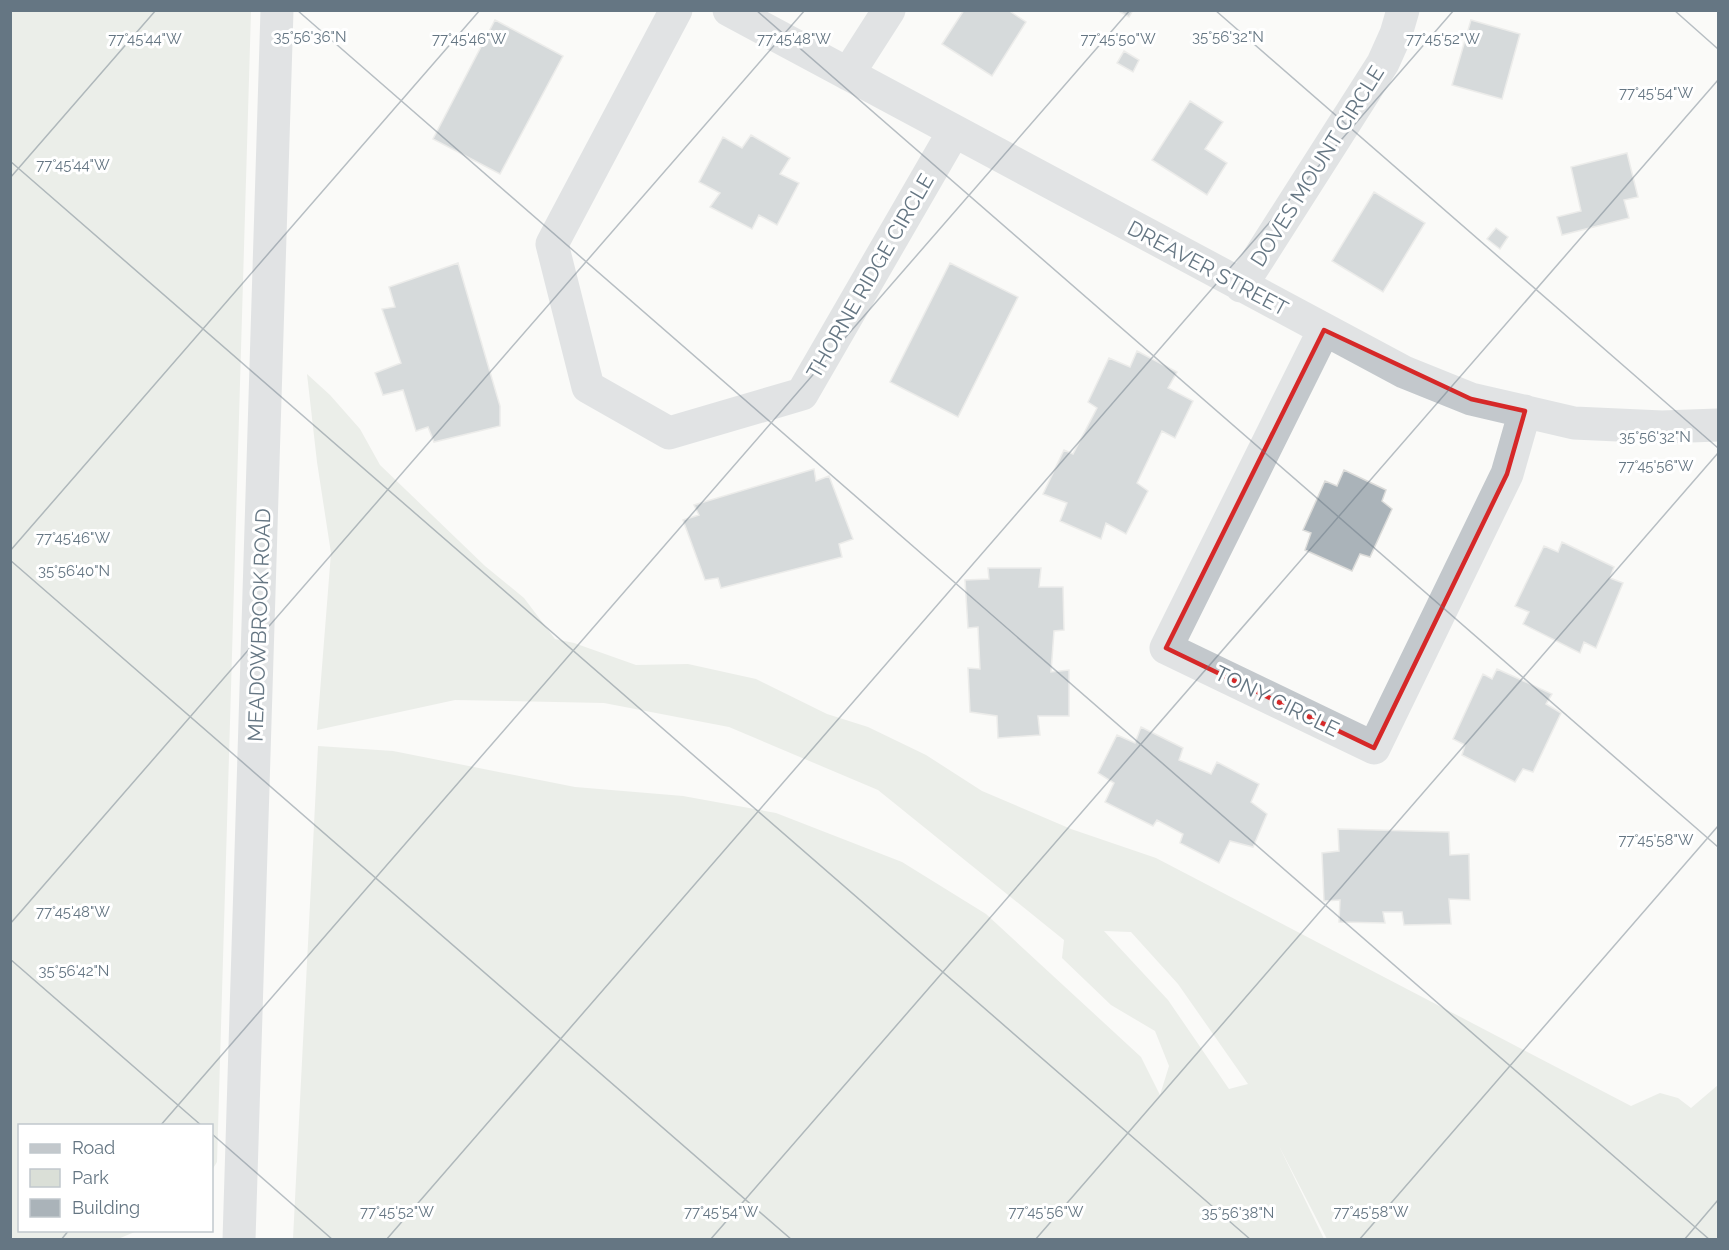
<svg xmlns="http://www.w3.org/2000/svg" width="1729" height="1250" viewBox="0 0 1729 1250" font-family="Raleway,sans-serif">
<style>
.green{fill:#dadfd7;fill-rule:evenodd}
.building{fill:#aab3b9;stroke:#dcdcda;stroke-width:1.5}
.lines{fill:none;stroke-linecap:round;stroke-linejoin:round}
.minor{stroke:#c3c8cc;stroke-width:33}
.marked{fill:none;stroke:#d62828;stroke-width:4.5;stroke-linejoin:round}
.ticks{fill:none;stroke:#657683;stroke-width:1.5;stroke-opacity:0.45}
.labels{text-anchor:middle;dominant-baseline:central;stroke-width:6;stroke-linejoin:round;paint-order:stroke}
.street-label{font-size:21px;fill:#657683;stroke:#fff}
.ticks-label{font-size:15px;text-anchor:middle;fill:#657683;stroke:#fff;stroke-width:6;stroke-linejoin:round;paint-order:stroke}
</style>
<rect width="100%" height="100%" fill="#fafaf8"/>
<!-- green -->
<path class="green" d="M10,11h241l-34,1151 -5,8v-44h-192v104l117,1 -19,8h-107z
M307,374l23,21 30,34 20,36 105,101 39,32 31,41 19,4 62,22 52,-1 68,15 71,35 41,13 58,28 56,36 89,38 85,29 475,248 29,-13 18,5 13,10 27,-23v154h-391l-48,-93 45,93h-1031l25,-493 75,5 182,36 108,9 93,17 126,49 84,52 155,143 19,38 9,-29 -14,-35 -44,-26 -49,-47 2,-18 -186,-150 -149,-63 -125,-24 -149,-3 -138,30 14,-177 -14,-91zM1104,931l27,1 47,52 70,100 -19,5 -61,-89z"/>
<!-- building -->
<path class="building" d="M964,10h44l18,12 -34,54 -50,-32z
M1117,10h16l-4,7z
M495,20l68,36 -63,118 -67,-35z
M1471,20l49,14 -18,65 -50,-14z
M1124,51l15,9 -6,12 -16,-9z
M1190,101l33,21 -18,27 22,14 -20,32 -55,-35z
M751,135l39,23 -10,16 19,9 -22,42 -18,-10 -7,14 -42,-22 10,-14 -21,-11 24,-45 19,11z
M1627,153l11,44 -14,3 5,18 -67,17 -5,-18 24,-6 -10,-44z
M1374,192l51,31 -42,69 -51,-31z
M1496,228l12,9 -8,12 -13,-10z
M458,263l42,143v20l-66,16 -6,-15 -12,4 -13,-41 -20,5 -8,-22 26,-10 -19,-54 13,-2 -6,-20z
M950,263l68,34 -60,120 -68,-35z
M1137,351l40,21 -9,16 25,13 -18,37 -13,-7 -25,52 11,8 -22,43 -20,-11 -5,16 -41,-18 7,-18 -24,-9 21,-44 9,4 24,-46 -9,-6 21,-44 21,9z
M814,469l2,12 13,-5 24,63 -14,5 3,13 -121,31 -3,-10 -13,2 -22,-60 16,-5 -5,-10z
M1344,470l42,20 -4,11 10,8 -22,48 -10,-3 -8,17 -47,-21 6,-17 -8,-3 22,-49 12,5z
M1562,542l52,25 -4,11 13,5 -27,65 -12,-6 -4,11 -57,-29 6,-12 -14,-6 29,-60 14,6z
M988,568h53l-2,19h24l1,43 -10,1 -3,41 18,-2v46h-31l2,19 -42,3 -1,-22 -27,-4 -2,-44 12,1 -2,-42 -10,1 -3,-48 24,-1z
M1497,669l55,25 -6,10 15,9 -28,59 -10,-3 -8,13 -53,-27 3,-10 -12,-6 30,-65 9,5z
M1141,727l42,21 -4,12 32,14 6,-12 42,22 -8,18 16,12 -14,33 -23,-6 -11,22 -39,-20 3,-9 -26,-14 -4,6 -48,-24 9,-19 -16,-10 19,-38 18,8z
M1338,829l111,3 1,23 19,-1 1,46 -21,-1 2,25 -47,1 -2,-13h-19l2,11 -46,-1 1,-22 -16,1 -2,-48 17,-2z"/>
<g class="lines">
<!-- minor -->
<path class="minor" d="M676,10l-124,234 36,143 81,46 133,-39 152,-263
M729,10l675,362 67,27 103,24 88,4 56,-2
M848,74l41,-64
M1241,286l142,-223 13,-29 7,-24
M1324,330l-158,318 208,100 133,-274 18,-63
M239,1240l38,-1230"/>
</g>
<!-- marked area -->
<path d="M0 0H1729V1250H0ZM1324,330l147,69 54,12 -18,63 -133,274 -208,-100z" fill="#fafaf8" fill-opacity=".55" fill-rule="evenodd"/>
<path class="marked" d="M1324,330l147,69 54,12 -18,63 -133,274 -208,-100z"/>
<!-- ticks -->
<path class="ticks" d="M297,10l1413,1230M756,10l962,837M1215,10l503,438M1674,10l44,39M10,161l1241,1079M10,178l146,-168M10,551l470,-541M10,560l782,680M10,924l795,-914M10,959l192,167M160,1126l970,-1116M212,1134l121,106M61,1240l8,-10M386,1240l1068,-1230M710,1240l1008,-1160M1035,1240l683,-787M1359,1240l359,-414M1684,1240l34,-40"/>
<g class="labels">
<!-- street labels -->
<g class="street-label">
<text transform="translate(1317 166) rotate(-58)">DOVES MOUNT CIRCLE</text>
<text transform="translate(1208 268) rotate(28)">DREAVER STREET</text>
<text transform="translate(870 276) rotate(-60)">THORNE RIDGE CIRCLE</text>
<text transform="translate(259 625) rotate(-88)">MEADOWBROOK ROAD</text>
<text transform="translate(1277 701) rotate(26)">TONY CIRCLE</text>
</g>
</g>
<g class="ticks-label">
<text x="310" y="42">35°56'36"N</text>
<text x="1228" y="42">35°56'32"N</text>
<text x="145" y="44">77°45'44"W</text>
<text x="469" y="44">77°45'46"W</text>
<text x="794" y="44">77°45'48"W</text>
<text x="1118" y="44">77°45'50"W</text>
<text x="1443" y="44">77°45'52"W</text>
<text x="1656" y="98">77°45'54"W</text>
<text x="73" y="170">77°45'44"W</text>
<text x="1655" y="442">35°56'32"N</text>
<text x="1656" y="471">77°45'56"W</text>
<text x="73" y="543">77°45'46"W</text>
<text x="74" y="576">35°56'40"N</text>
<text x="1656" y="845">77°45'58"W</text>
<text x="73" y="917">77°45'48"W</text>
<text x="74" y="976">35°56'42"N</text>
<text x="397" y="1217">77°45'52"W</text>
<text x="721" y="1217">77°45'54"W</text>
<text x="1046" y="1217">77°45'56"W</text>
<text x="1371" y="1217">77°45'58"W</text>
<text x="1238" y="1218">35°56'38"N</text>
</g>
<!-- border -->
<rect width="1729" height="1250" fill="none" stroke="#657683" stroke-width="24"/>
<!-- legend -->
<rect x="18" y="1124" width="195" height="108" fill="#ffffff" stroke="#c1c8cd" stroke-width="1.5"/>
<rect x="30" y="1144" width="30" height="9" fill="#c3c8cc" stroke="#c1c8cd" stroke-width="1.5"/>
<text x="72" y="1154" font-size="18" fill="#657683">Road</text>
<rect x="30" y="1169" width="30" height="18" fill="#dadfd7" stroke="#c1c8cd" stroke-width="1.5"/>
<text x="72" y="1184" font-size="18" fill="#657683">Park</text>
<rect x="30" y="1199" width="30" height="18" fill="#aab3b9" stroke="#c1c8cd" stroke-width="1.5"/>
<text x="72" y="1214" font-size="18" fill="#657683">Building</text>
</svg>
